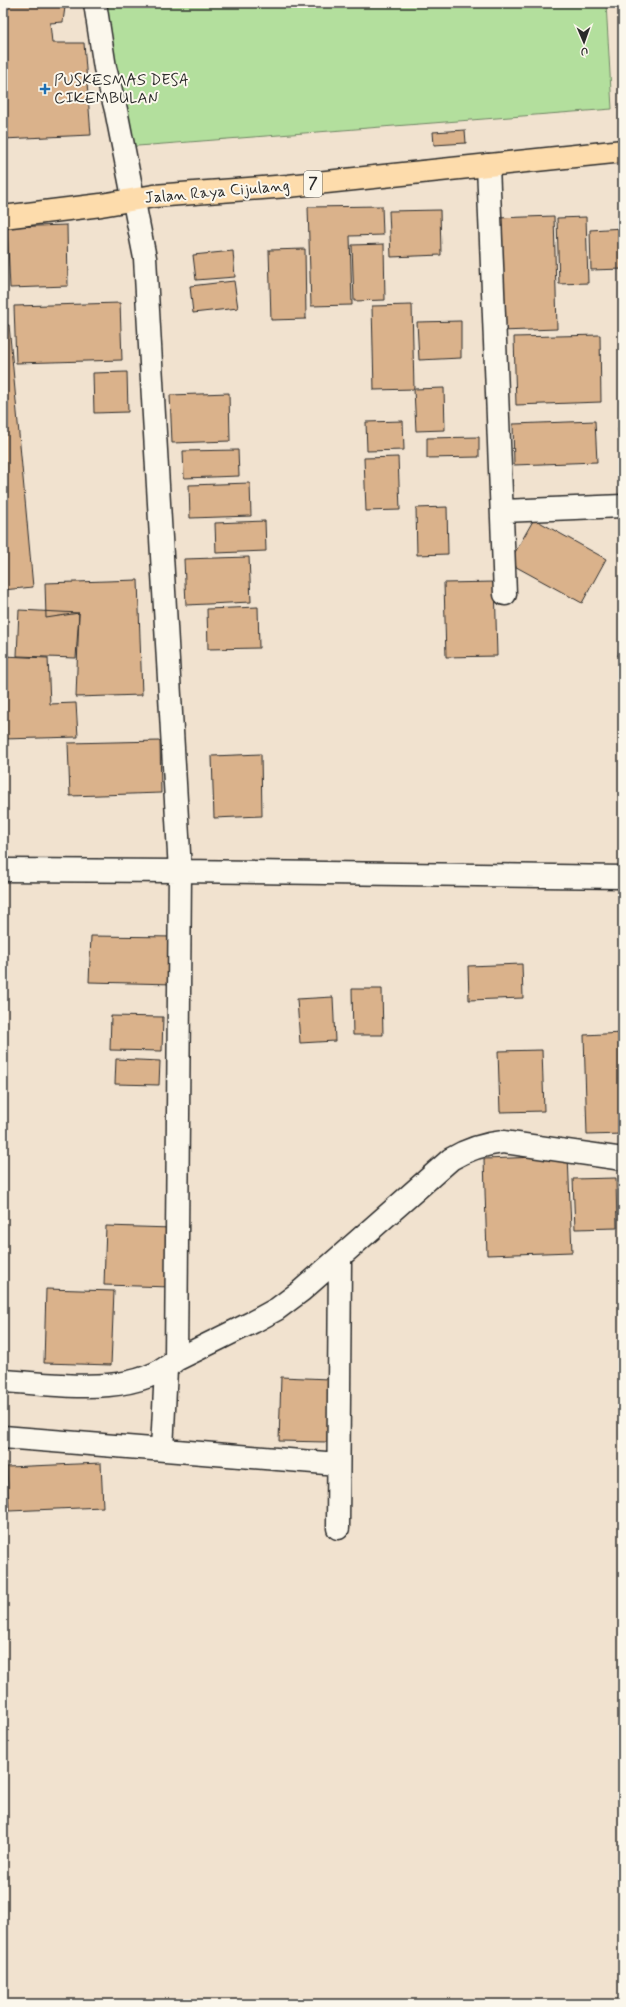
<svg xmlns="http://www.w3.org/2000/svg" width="626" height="2007" viewBox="0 0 626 2007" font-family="Mynerve,sans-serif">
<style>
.green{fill:#b3df9d;stroke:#6f8564}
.building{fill:#dab28b;stroke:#2b2b2b}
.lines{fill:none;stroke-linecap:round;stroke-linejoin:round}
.minor-casing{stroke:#2b2b2b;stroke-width:25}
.trunk-casing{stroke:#2b2b2b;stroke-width:25}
.minor{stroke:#fbf7ec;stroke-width:22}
.trunk{stroke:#fddcac;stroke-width:22}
.poi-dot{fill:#1f6fb2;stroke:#fbf7ec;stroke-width:1.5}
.labels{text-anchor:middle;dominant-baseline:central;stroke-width:4;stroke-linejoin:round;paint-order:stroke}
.shield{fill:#fbf7ec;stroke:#696865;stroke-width:1}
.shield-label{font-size:15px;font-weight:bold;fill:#2b2b2b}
.poi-label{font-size:16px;fill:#2b2b2b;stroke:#fbf7ec;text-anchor:start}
.street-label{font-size:16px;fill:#2b2b2b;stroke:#fbf7ec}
</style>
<rect width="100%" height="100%" fill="#f1e2cf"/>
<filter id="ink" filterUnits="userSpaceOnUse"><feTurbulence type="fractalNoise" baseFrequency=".025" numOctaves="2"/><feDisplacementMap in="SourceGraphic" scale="8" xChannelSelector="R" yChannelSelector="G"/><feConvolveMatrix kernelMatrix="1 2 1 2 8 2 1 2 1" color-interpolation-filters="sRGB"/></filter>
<g filter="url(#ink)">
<!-- green -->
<path class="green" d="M101,3h505l6,106 -500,39z"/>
<!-- building -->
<path class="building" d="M3,3h70l-8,4 -2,15 -13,1 2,20h32l7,92 -88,4z
M465,130l1,13 -32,2 -1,-13z
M382,206l1,29 -33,1 2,69 -41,1 -3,-99z
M440,210l1,45 -50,2 -2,-46z
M554,216l3,113 -56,2 -4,-113z
M586,217l2,66 -29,1 -2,-66z
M67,225l1,61 -58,2 -3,-61z
M623,228v41l-32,1 -1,-40z
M384,244l1,56 -31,1 -2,-56z
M305,249l1,70 -35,1 -2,-70z
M233,251l2,26 -39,3 -3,-25z
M234,281l4,27 -45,5 -3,-27z
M120,303l2,57 -106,3 -2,-57z
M412,305l2,84 -40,1 -2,-84z
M461,321v37l-42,2 -2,-38z
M3,325h6l24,262 -30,3z
M600,335l1,67 -85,3 -2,-68z
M127,372l1,40 -34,1 -1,-40z
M444,388l1,42 -29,1 -2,-42z
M229,393l1,48 -58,2 -2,-48z
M403,421l1,29 -37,1 -1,-29z
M595,421l2,41 -83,3 -1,-41z
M618,429h5v38z
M479,437v20l-52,1v-20z
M238,450l1,26 -55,2 -1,-27z
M398,457l2,53 -34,1 -2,-53z
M250,483l1,33 -61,2 -1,-33z
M447,507l1,47 -31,1 -1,-47z
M534,519l72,40 -24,44 -73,-40z
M265,521l1,30 -50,2 -1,-30z
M249,557l2,45 -65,3 -2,-46z
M138,580l4,115 -66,2 3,-84 -33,5 -1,-35z
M495,582l2,74 -51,1 -2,-74z
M258,607l1,41 -51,1 -1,-40z
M19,610l60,3 -3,45 -59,-2z
M623,631v26l-5,-1z
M3,656l45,2 2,46 26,-1 2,34 -75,2z
M160,741l1,52 -91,3 -2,-53z
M261,754l1,62 -48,2 -2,-62z
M91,936l84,1 -1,47 -85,-2z
M522,964l1,34 -54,2 -1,-34z
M352,989h30l1,46h-30z
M333,997l2,44 -35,2 -3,-44z
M111,1016l52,1 -1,34 -52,-1z
M623,1033v101l-36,1 -3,-100z
M542,1050l2,61 -44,1 -2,-61z
M116,1059l44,2 -1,24 -44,-1z
M568,1156l4,96 -85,3 -3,-96z
M616,1178l1,50 -42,1 -2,-50z
M106,1226l66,2 -1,59 -67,-2z
M46,1289l68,2 -3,74 -67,-2z
M281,1377l48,2 -2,63 -48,-1z
M101,1463l2,44 -94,4 -2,-44z"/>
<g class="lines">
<!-- minor casing -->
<g class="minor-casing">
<path id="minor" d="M488,165l17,429
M502,511l121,-5
M3,870l177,1 -35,-613 -29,-148 -11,-42 -10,-65
M176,1360l77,-38 24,-13 24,-18 150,-132c17,-10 32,-15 52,-17l120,17
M3,1381c54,3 130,17 173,-21l4,-489 443,6
M3,1437l335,27
M162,1449l4,-80
M338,1528l2,-271"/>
</g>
<!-- trunk casing -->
<g class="trunk-casing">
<path id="trunk" d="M3,217l98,-12 53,-9 134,-10 335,-35"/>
</g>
<!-- minor -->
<use href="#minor" class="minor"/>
<!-- trunk -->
<use href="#trunk" class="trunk"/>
</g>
</g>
<!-- markers -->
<path class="poi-dot" d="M43 83h4v4h4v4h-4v4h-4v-4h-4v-4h4z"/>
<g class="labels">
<!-- shield labels -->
<rect class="shield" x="304" y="171" width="18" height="26" rx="3"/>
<g class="shield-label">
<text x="313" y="184">7</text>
</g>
<!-- poi labels -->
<g class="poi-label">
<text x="54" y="80">PUSKESMAS DESA<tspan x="54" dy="18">CIKEMBULAN</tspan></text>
</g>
<!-- street labels -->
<g class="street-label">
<text transform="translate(217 192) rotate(-5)">Jalan Raya Cijulang</text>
</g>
</g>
<!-- margin -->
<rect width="626" height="2007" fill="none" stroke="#fbf7ec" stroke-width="16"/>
<rect x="8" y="8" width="610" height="1991" fill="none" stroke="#2b2b2b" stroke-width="1.5" filter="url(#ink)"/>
<!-- north arrow -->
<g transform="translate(584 42) rotate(178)" stroke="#fbf7ec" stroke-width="3" paint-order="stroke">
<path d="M0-3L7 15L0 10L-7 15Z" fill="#2b2b2b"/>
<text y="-6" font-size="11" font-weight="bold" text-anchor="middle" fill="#2b2b2b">U</text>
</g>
</svg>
